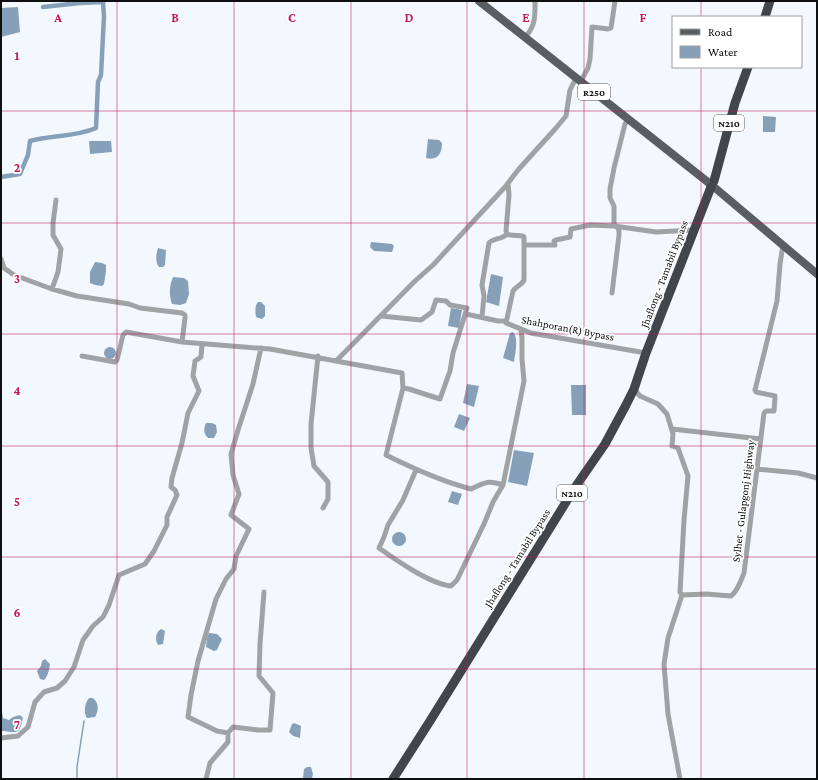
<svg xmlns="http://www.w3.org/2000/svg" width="818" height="780" viewBox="0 0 818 780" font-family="'Crimson Pro',serif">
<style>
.water{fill:#86a0b9}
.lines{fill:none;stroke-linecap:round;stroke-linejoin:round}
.stream{stroke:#86a0b9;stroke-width:1.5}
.canal{stroke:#86a0b9;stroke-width:4.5}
.street{stroke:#a0a3a6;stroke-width:5}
.primary{stroke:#595e63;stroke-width:8}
.highway{stroke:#40464c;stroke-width:9}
.grid{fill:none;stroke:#c2185b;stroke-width:1;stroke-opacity:0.55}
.labels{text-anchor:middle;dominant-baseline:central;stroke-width:3.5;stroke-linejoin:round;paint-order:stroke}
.shield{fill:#fff;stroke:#565758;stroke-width:1}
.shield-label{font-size:10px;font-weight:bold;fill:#0d0f11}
.street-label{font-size:11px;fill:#0d0f11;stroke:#fff}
.grid-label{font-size:13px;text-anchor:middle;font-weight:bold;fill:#c2185b;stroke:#fff;stroke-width:3.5;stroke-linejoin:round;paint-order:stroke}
</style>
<rect width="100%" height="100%" fill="#f3f8fe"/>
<!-- water -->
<path class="water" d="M18,7l2,25 -19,5v-29z
M763,116l13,1 -1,15h-12z
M428,139l11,1 3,3c0,10 -4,18 -16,15z
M89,141h22l1,11 -22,2z
M371,242l21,2 2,2 -2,6 -18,-1 -4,-4z
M158,248l8,2 -1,15 -2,2h-4c-4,-5 -3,-13 -1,-19z
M95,262l7,1 4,2v6l-2,13 -2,2 -7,-1 -5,-2v-11z
M491,274l12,3 -4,29 -13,-4z
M173,277l11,1 4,3 1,13 -3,9 -6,2 -8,-1c-3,-10 -3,-17 1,-27z
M258,302h3l4,4v10l-3,3 -6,-2c-1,-5 -1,-12 2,-15z
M451,308l11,2 -3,18 -11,-2z
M513,332c6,7 2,21 1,30l-11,-4 7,-25z
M104 353a6 6 0 1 1 12 0a6 6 0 1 1-12 0Z
M467,384l12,2 -5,21 -11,-4z
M571,385h15v30h-14z
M459,414l11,4 -6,13 -10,-4z
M206,423h6l4,2 1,7 -3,6h-6c-4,-4 -5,-9 -2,-15z
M514,450l20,3 -7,33 -19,-4z
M452,491l10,3 -4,11 -10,-3z
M392 539a7 7 0 1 1 14 0a7 7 0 1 1-14 0Z
M161,629l4,2 -2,13 -5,1 -1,-2c-2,-5 -1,-11 4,-14z
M209,633l8,1 5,5 -5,11 -3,1 -8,-4 1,-9z
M45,659l5,5c-1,6 -2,12 -6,16l-4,-1 -3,-8 4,-5 1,-5z
M89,698h4c6,5 6,12 2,19l-8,1c-4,-6 -2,-15 2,-20z
M1,712h1l1,6 6,2 4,-3 7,-2 3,3c-4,18 -5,14 -21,13l-1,2z
M294,723l7,3 -1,12 -7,-2 -4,-4 3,-8z
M307,767h4l2,7 -1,5h-7l-2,-1 1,-9z"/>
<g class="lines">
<!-- stream -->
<path class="stream" d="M77,779v-12l7,-46"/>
<!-- canal -->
<path class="canal" d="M1,177l19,-3 8,-19 2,-14c22,-6 46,-4 66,-13l2,-46 3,-7 3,-59 -1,-14 -23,1 -37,4"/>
<!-- street -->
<path class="street" d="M527,35c9,-11 8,-21 8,-34
M582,79l6,-11 2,-9 2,-32 16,2 3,-1 4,-27
M628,119l-3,5 -11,44 -4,21v9l4,8v20l42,6 38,-2
M508,183l1,12 -3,36 1,3 3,1 13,1 1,1v43c-2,5 -8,6 -11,11l-7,32 25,10 115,20
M524,245h31l-1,-4 2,-1 14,-3 1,-8 19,-4 24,1
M1,259l3,9 10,7 38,14 25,7 52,8 11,4 42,5 3,2v3l-3,24
M52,289l6,-17 3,-23 -8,-14v-12l3,-23
M612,293l7,-58v-4l-2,-5
M466,314l32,7h8
M381,316l40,4 11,-8 4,-12 10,1 4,4 17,3 -14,45 -3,18 -10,28 -31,-10 -6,-1
M482,317l2,-21 -2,-11 7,-42c4,-5 12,-3 18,-9
M82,356l33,6 2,-2 6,-25 3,-3 56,10 88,7 132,24 1,15 -17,67c28,14 55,26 85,34 14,-7 17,-9 32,-4
M318,356l-7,68v24l3,18 14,16v17l-5,9
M337,360l78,-79 18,-16 72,-78 13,-17 38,-42 10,-12 4,-26 6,-12
M634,389l6,7 18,8 9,10 6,20 -1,12 6,2 10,28 -4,44 -4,72 2,3
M672,429l89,10
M757,469l41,4 19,5
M416,470l-13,30 -15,25 -4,12 -5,11c17,12 51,36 72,38l6,-6 27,-56 9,-22 10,-17 21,-104 -2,-22v-21l-1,-8
M228,733l-11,-2 -29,-14 3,-22 7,-34 18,-62 10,-20 8,-10 2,-13 13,-27 -18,-14 8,-21 -6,-19 -2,-21 7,-24 15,-46 8,-36
M1,738l17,-2 10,-9 7,-25 9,-10 13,-4 8,-7 9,-14 9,-27 10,-14 10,-9 6,-12 10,-30 26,-11 9,-13 13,-26v-8l10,-22 -2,-5 -4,-3 1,-9 10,-35 6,-30 11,-22 -6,-15 2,-15 6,-4 1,-13
M206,779l4,-16 18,-21v-9l5,-6 25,3h12l3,-37 -14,-17 1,-32 4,-52
M680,779l-12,-65 -4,-50 4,-26 14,-43 24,-1 25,2c7,-5 10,-16 13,-23l20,-160 2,-2h8l1,-13v-2l-19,-4 -1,-2 22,-89 3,-37 3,-19"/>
<!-- primary -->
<path class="primary" d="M479,1l230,182
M714,187l103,87"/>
<!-- highway -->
<path class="highway" d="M765,17l5,-16
M714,181l21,-78 13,-36
M393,779l37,-58 146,-235 29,-42 21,-39 8,-16 12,-36 65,-166"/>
</g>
<!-- grid -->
<path class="grid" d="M117,1v778M234,1v778M351,1v778M467,1v778M584,1v778M701,1v16M701,67v712M1,111h816M1,223h816M1,334h816M1,446h816M1,557h816M1,669h816"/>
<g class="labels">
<!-- shield labels -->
<g class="shield">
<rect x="578" y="84" width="32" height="16" rx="3"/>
<rect x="714" y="115" width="30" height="16" rx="3"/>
<rect x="557" y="485" width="30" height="16" rx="3"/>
</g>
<g class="shield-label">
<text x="594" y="92">R250</text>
<text x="729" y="123">N210</text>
<text x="572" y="493">N210</text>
</g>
<!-- street labels -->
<g class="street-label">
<text transform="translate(664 274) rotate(-69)">Jhaflong - Tamabil Bypass</text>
<text transform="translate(568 328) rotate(11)">Shahporan(R) Bypass</text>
<text transform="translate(743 501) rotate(-83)">Sylhet - Gulapgonj Highway</text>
<text transform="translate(517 558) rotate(-58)">Jhaflong - Tamabil Bypass</text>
</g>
</g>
<g class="grid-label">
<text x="58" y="22">A</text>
<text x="175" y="22">B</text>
<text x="292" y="22">C</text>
<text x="409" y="22">D</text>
<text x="526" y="22">E</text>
<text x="643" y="22">F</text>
<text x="17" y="60">1</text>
<text x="17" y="172">2</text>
<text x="17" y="283">3</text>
<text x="17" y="395">4</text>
<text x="17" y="506">5</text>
<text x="17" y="617">6</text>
<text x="17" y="729">7</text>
</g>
<!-- border -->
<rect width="818" height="780" fill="none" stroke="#0d0f11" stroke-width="4"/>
<!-- legend -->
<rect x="672" y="16" width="130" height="52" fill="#ffffff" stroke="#9e9fa0"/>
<rect x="680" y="29" width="20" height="6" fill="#595e63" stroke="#9e9fa0"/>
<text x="708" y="36" font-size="12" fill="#0d0f11">Road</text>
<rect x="680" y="46" width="20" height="12" fill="#86a0b9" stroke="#9e9fa0"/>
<text x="708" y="56" font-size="12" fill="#0d0f11">Water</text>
</svg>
